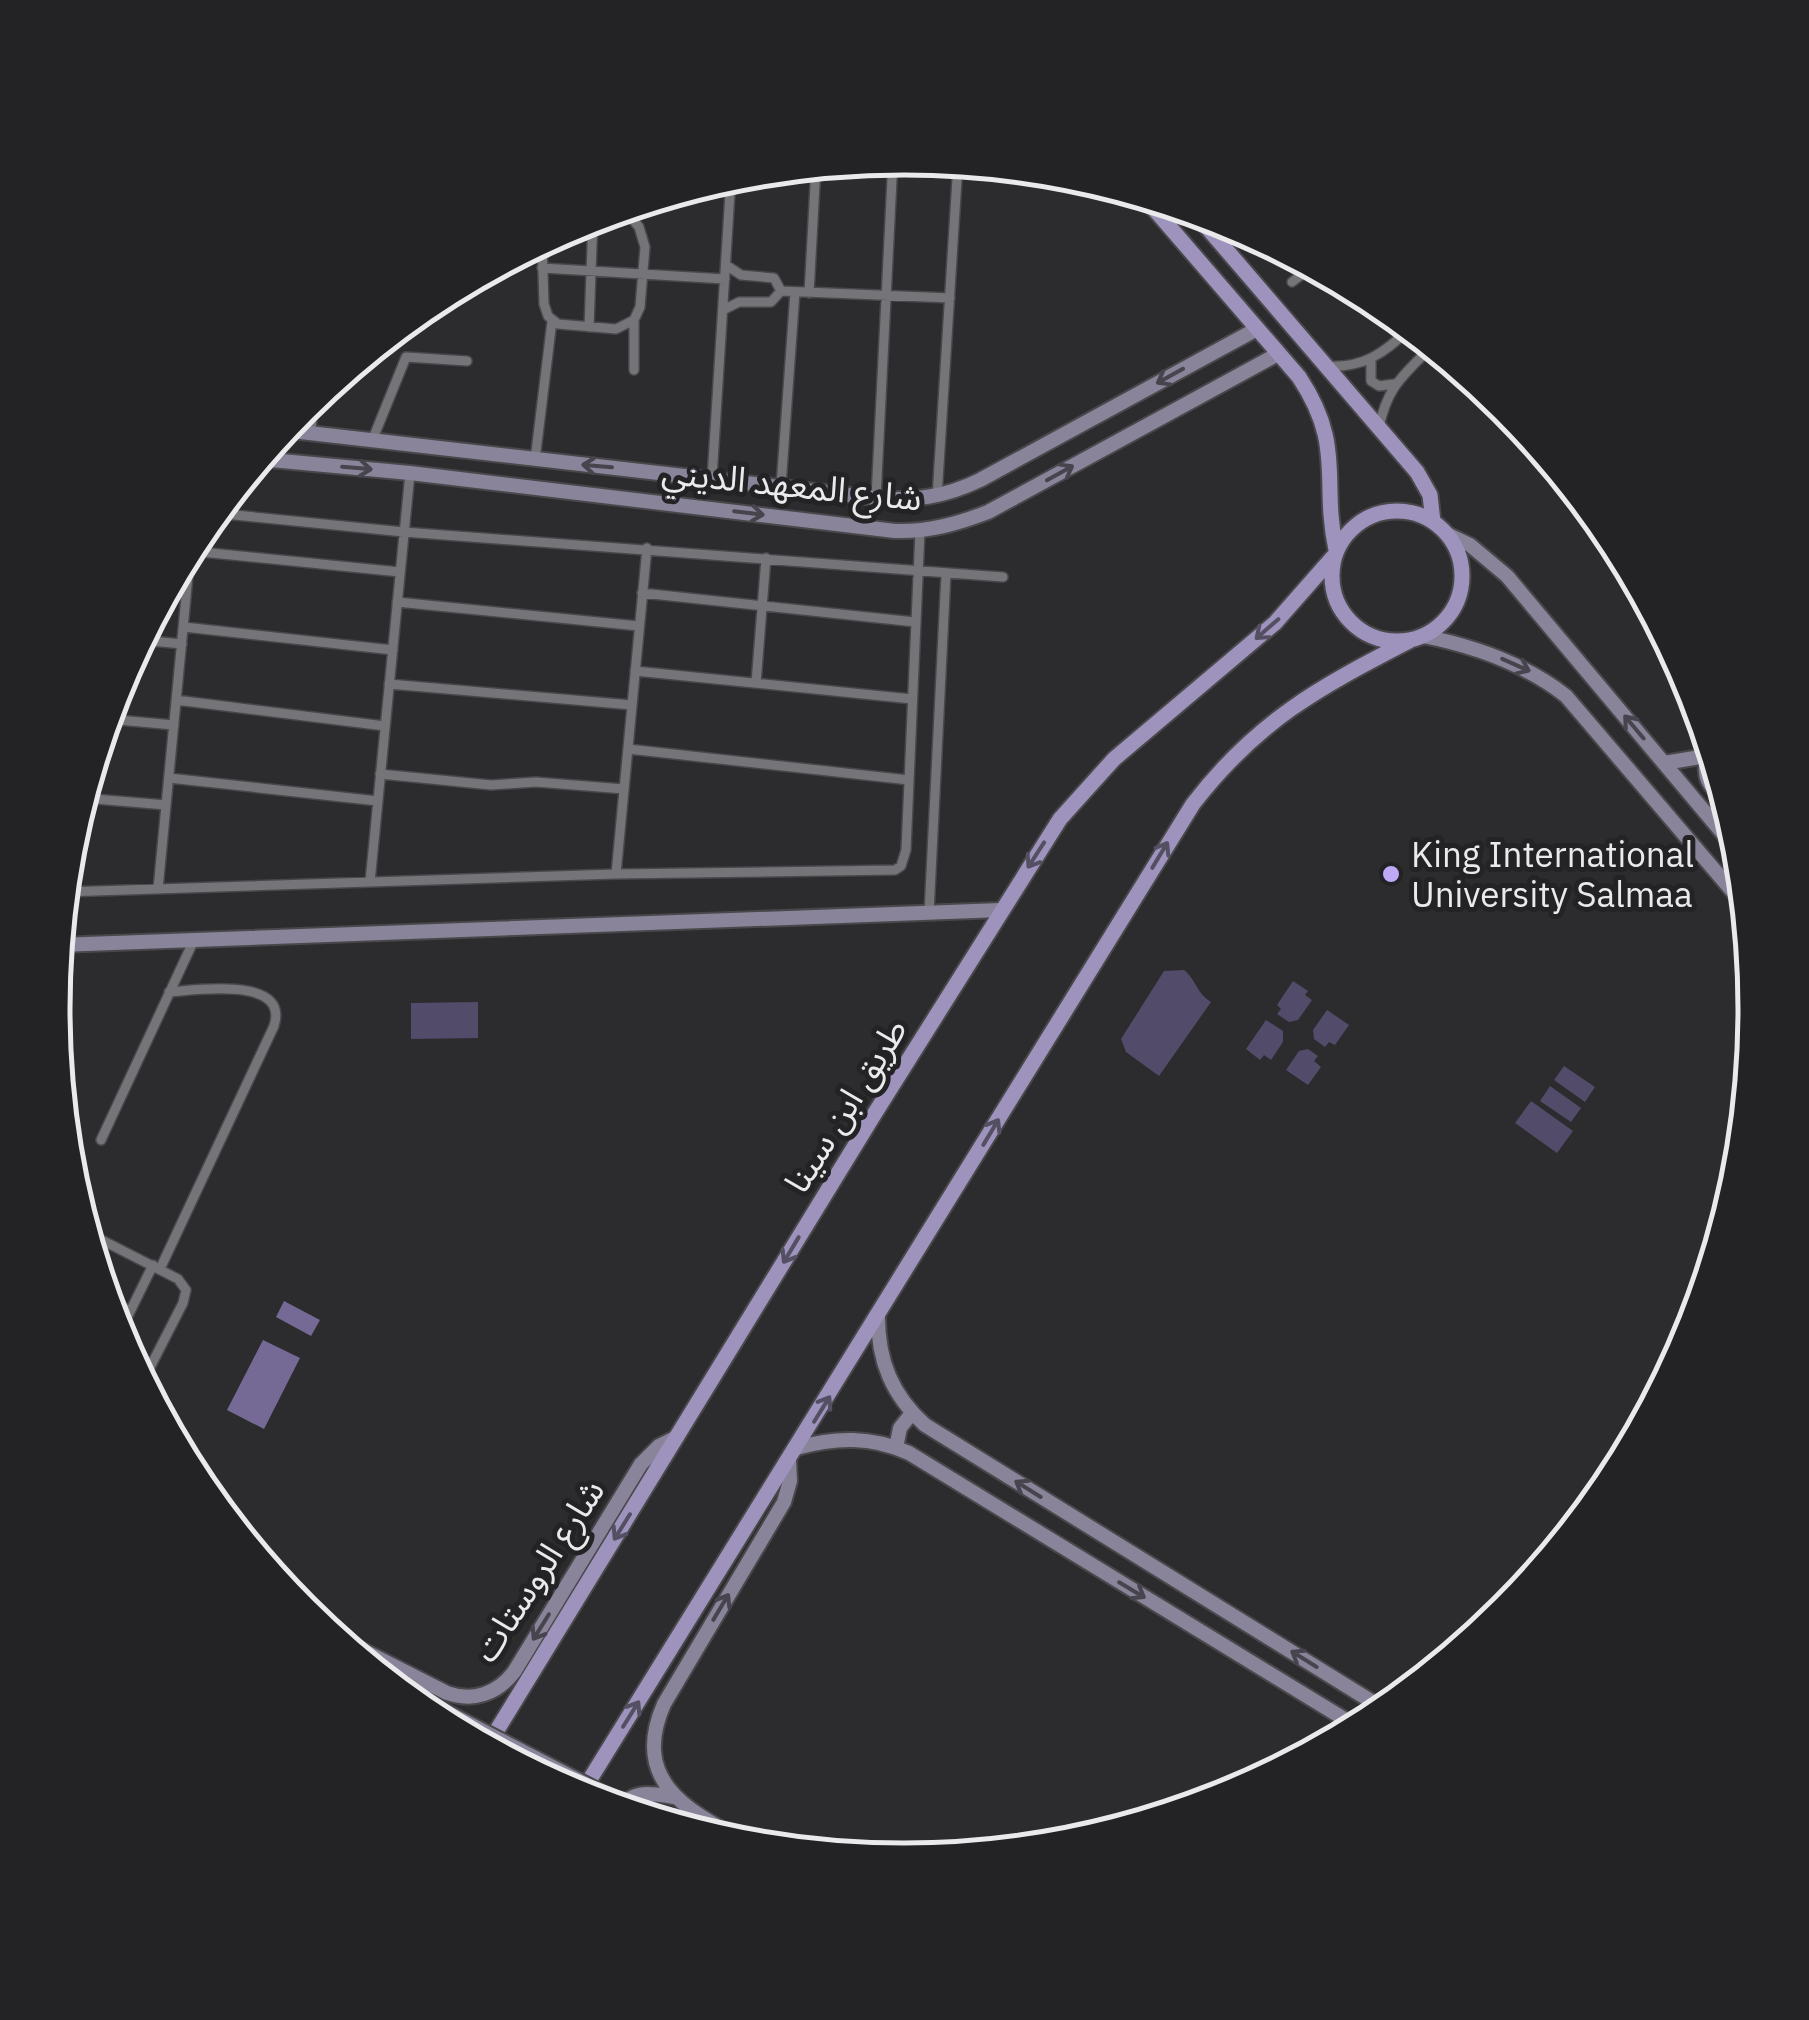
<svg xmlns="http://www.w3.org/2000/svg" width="1809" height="2020" viewBox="0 0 1809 2020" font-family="'IBM Plex Sans','Noto Sans Arabic',sans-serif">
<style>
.green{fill:#524b69}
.water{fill:#756a96}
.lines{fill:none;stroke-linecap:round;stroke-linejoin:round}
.street-casing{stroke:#48474a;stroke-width:12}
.secondary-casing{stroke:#48474a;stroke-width:18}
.primary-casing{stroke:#48474a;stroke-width:19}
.street{stroke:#757478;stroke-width:9}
.secondary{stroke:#89849a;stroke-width:14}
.primary{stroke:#9e93bd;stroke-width:15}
.secondary-bridge-casing{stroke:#48474a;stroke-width:18;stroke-linecap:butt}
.secondary-bridge{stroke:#89849a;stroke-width:14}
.oneway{stroke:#47444e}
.oneway2{stroke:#544f62}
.poi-dot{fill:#bda9f5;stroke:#232225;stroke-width:4}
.labels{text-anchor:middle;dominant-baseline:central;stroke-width:10;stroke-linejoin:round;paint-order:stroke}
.street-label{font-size:35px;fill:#eaeaec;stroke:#232225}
.poi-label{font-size:35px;fill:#eaeaec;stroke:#232225;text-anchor:start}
.rim{fill:none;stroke:#eaeaec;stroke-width:5}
</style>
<rect width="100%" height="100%" fill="#2c2c2f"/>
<!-- green -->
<path class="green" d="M1184,970c13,11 11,21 27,32l-52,74 -33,-24 -5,-13 43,-68z
M1293,981l15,10 -3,4 7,5 -14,20 -9,2 -12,-8 4,-5 -4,-4z
M478,1002v36l-67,1v-36z
M1327,1010l22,15 -14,20 -6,-3 -4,5 -11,-8 -1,-9z
M1266,1020l17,11v11l-12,18 -7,-5 -4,5 -14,-11z
M1308,1049l10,7 -4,5 7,6 -13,18 -22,-15 13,-19z
M1564,1066l31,21 -10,15 -31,-22z
M1550,1086l31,22 -10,14 -31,-21z
M1531,1101l42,30 -16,22 -42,-30z"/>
<!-- water -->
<path class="water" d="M284,1301l36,19 -9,16 -35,-19z
M263,1340l37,18 -36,71 -37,-19z"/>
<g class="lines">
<!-- street casing -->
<g class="street-casing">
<path id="street" d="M542,242l2,62 4,12 10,8 58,5 18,-9 6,-13 5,-60 -6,-20 -15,-18
M726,265l15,10 33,3 7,13
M542,268l183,11
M1292,282l20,-15
M781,291l169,7
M809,293l7,-126
M723,310l16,-8h32l10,-11
M589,327l4,-109
M1371,360v21l8,5 15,-2
M1325,366c37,3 60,-13 85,-38
M634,370v-50
M1379,428c8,-42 25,-53 53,-82
M311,432l2,-33
M372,441l34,-84 61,4
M535,460l17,-139
M712,478l19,-301
M781,486l14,-194
M937,497l21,-334
M876,498l17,-339
M215,513l189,19 599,45
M191,551l209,21
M642,593l273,29
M397,602l242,24
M184,627l209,23
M141,640l41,4
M635,671l277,28
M756,683l10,-125
M389,684l243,21
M176,700l209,26
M107,719l67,6
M628,749l281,31
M380,774l111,11 45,-3 88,7
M169,778l209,23
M83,798l83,7
M616,874l31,-326
M370,882l40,-409
M158,889l33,-344
M64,892l552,-18 279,-4 6,-4 5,-16 14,-319
M929,913l17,-339
M101,1140l93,-200
M86,1232l92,47 8,11 -3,13 -41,80
M160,1269l114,-243c16,-50 -78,-36 -105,-34
M106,1299l24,12
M118,1336l35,-71"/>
</g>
<!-- secondary casing -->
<g class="secondary-casing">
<path id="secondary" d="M283,430l593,68c39,3 69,-1 104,-18l275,-150
M260,459l150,14 485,58c33,1 62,-7 93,-19l290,-158
M1447,534l23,11 37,31 234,279
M1423,636c51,10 102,28 143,60l180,211
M1708,757c-6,18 0,31 17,39
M1664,763l49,-8
M59,945l942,-35
M878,1317c0,44 14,78 47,108l462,286
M796,1448c40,-11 75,-12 113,5l450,275
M896,1448l4,-20 12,-15
M325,1631l122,62c26,9 50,1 67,-21l127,-208 18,-18 18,-9
M384,1680l24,12
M619,1810c14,-22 33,-16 55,-13
M755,1847c-60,-33 -127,-61 -91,-143l120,-202 6,-21 -1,-22"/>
</g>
<!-- primary casing -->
<g class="primary-casing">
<path id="primary" d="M1143,196l156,181c46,69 22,103 37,173
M1193,211l224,261 13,23 3,27
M1332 576a65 65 0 1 1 130 0a65 65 0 1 1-130 0Z
M486,1748l389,-635 185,-294 54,-60 161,-136 58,-66
M579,1797l614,-993c64,-83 125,-116 216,-163"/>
</g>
<!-- street -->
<use href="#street" class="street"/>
<!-- secondary -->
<use href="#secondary" class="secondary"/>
<!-- primary -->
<use href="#primary" class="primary"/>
<!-- secondary-bridge casing -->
<g class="secondary-bridge-casing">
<path id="secondary-bridge" d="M408,1692l249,129"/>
</g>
<!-- secondary-bridge -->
<use href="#secondary-bridge" class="secondary-bridge"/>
</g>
<!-- one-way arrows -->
<defs><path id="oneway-shaft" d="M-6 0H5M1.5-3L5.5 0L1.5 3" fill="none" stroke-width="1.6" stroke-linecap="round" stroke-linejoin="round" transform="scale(2.5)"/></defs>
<g class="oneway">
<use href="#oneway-shaft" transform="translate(1170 376) rotate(151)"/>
<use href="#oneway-shaft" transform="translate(597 466) rotate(-175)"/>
<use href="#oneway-shaft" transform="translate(357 468) rotate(5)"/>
<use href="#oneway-shaft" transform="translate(1060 473) rotate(-29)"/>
<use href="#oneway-shaft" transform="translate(749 513) rotate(7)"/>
<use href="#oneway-shaft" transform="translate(1516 665) rotate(24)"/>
<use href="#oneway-shaft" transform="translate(1634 727) rotate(-130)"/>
<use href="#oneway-shaft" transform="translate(1028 1489) rotate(-148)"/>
<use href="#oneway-shaft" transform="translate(1132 1590) rotate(31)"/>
<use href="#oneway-shaft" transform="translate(721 1607) rotate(-59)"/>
<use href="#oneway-shaft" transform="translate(541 1627) rotate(122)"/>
<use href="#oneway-shaft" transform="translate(1304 1659) rotate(-148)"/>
</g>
<g class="oneway2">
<use href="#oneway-shaft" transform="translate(1267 629) rotate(139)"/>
<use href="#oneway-shaft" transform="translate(1036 855) rotate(123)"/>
<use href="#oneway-shaft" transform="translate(1160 855) rotate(-59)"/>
<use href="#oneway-shaft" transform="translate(991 1132) rotate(-59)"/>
<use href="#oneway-shaft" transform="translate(791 1250) rotate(121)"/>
<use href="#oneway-shaft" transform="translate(822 1409) rotate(-58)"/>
<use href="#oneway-shaft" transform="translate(622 1527) rotate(122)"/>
<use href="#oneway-shaft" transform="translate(631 1714) rotate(-58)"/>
</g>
<!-- markers -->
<circle class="poi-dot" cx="1391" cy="874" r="10"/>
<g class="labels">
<!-- street labels -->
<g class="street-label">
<text transform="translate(792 484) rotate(6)">شارع المعهد الديني</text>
<text transform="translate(845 1105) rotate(-58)">طريق ابن سينا</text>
<text transform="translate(538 1570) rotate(-57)">شارع الروستات</text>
</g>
<!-- poi labels -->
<g class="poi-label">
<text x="1411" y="854">King International<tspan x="1411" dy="40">University Salmaa</tspan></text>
</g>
</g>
<!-- crop -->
<path d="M0 0H1809V2020H0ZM70 1009a834 834 0 1 1 1668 0a834 834 0 1 1-1668 0Z" fill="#232225" fill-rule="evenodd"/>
<path class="rim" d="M70 1009a834 834 0 1 1 1668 0a834 834 0 1 1-1668 0Z"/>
</svg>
